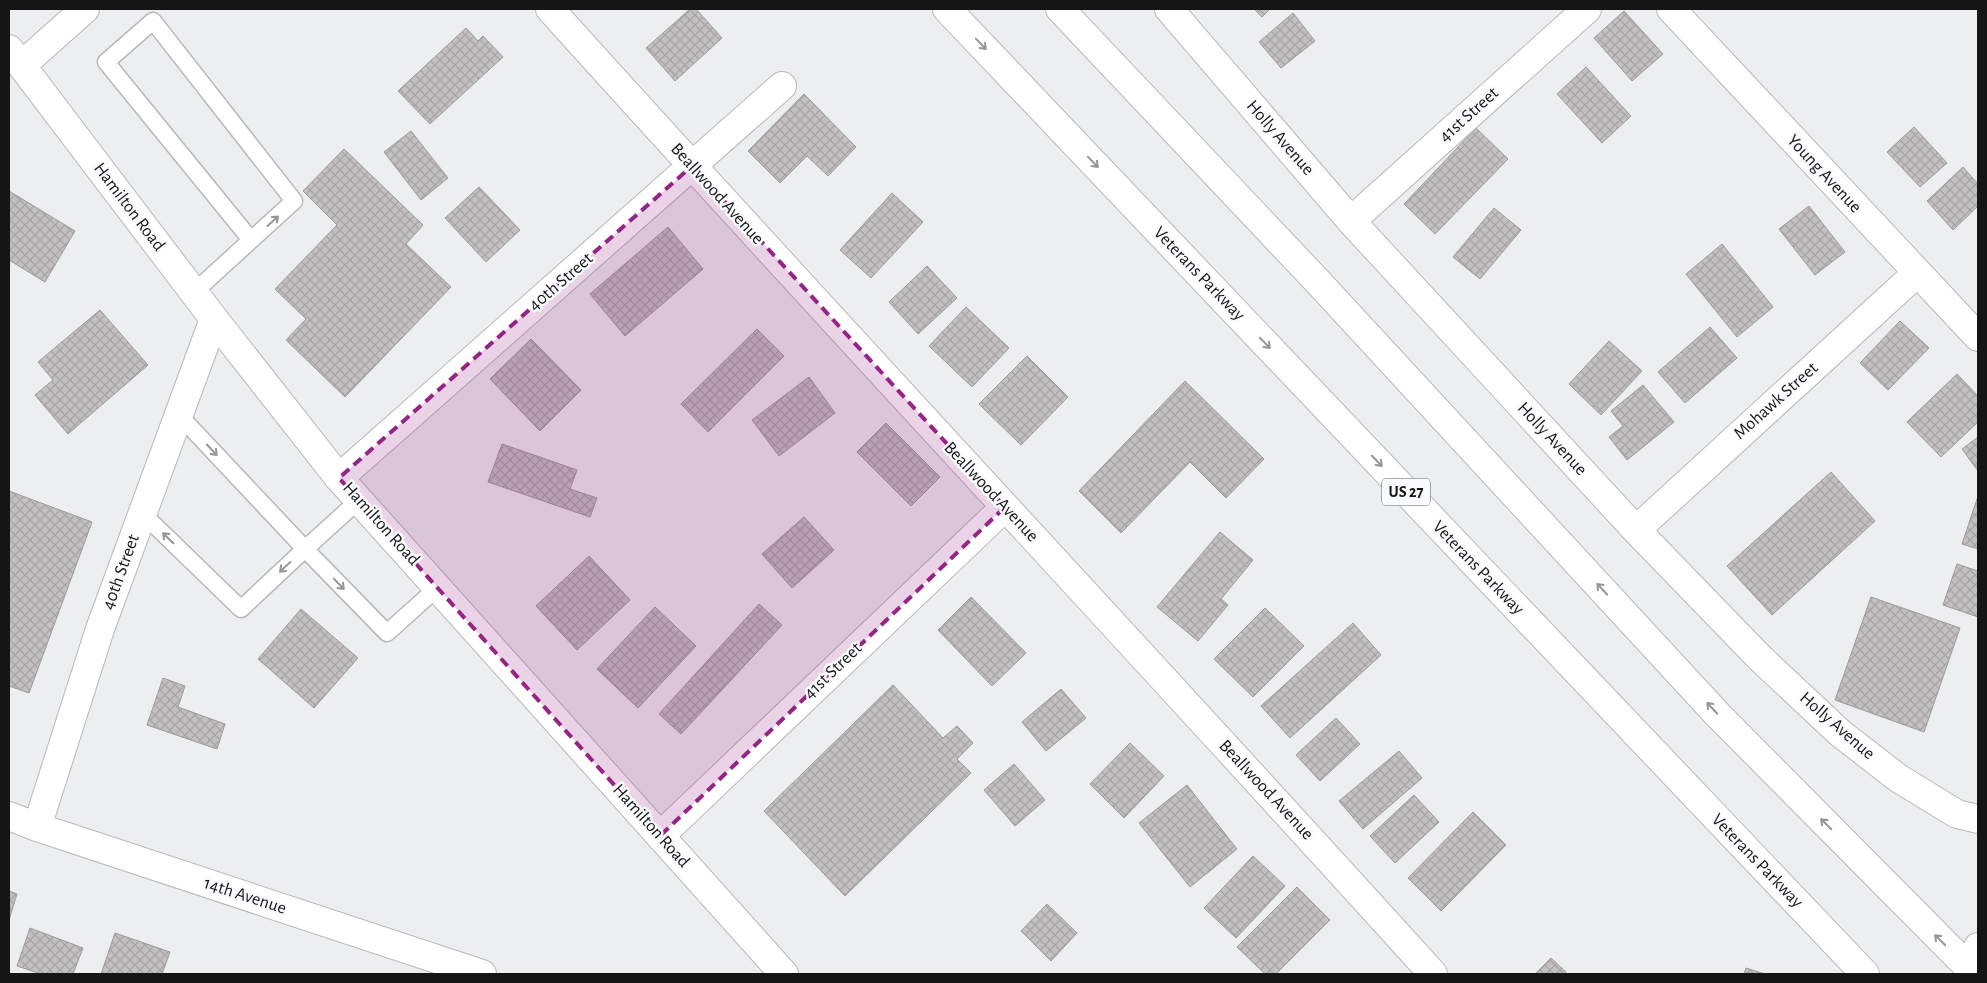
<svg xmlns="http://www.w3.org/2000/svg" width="1987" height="983" viewBox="0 0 1987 983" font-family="'Alegreya Sans',sans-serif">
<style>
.building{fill:url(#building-cross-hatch);stroke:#9c9a9b}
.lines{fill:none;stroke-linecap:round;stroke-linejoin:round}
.service-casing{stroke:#b7b8b9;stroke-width:19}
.minor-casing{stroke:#b7b8b9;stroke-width:30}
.tertiary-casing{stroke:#b7b8b9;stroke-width:30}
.primary-casing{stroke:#b7b8b9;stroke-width:30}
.service{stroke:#fff;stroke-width:16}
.minor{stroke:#fff;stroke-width:28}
.tertiary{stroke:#fff;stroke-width:28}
.primary{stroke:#fff;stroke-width:28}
.oneway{stroke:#969696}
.marked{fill:#952484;fill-opacity:0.2;stroke:#952484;stroke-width:4;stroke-dasharray:10 6;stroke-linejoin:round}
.labels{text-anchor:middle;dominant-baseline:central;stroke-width:5;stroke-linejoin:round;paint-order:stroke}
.shield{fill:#fafbfd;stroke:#5a5a5b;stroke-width:1}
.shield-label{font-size:16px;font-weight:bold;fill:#151516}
.street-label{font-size:18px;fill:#151516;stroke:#fafbfd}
</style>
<defs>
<pattern id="building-cross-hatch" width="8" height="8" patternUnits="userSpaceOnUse" patternTransform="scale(1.25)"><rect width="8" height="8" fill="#c2c0c1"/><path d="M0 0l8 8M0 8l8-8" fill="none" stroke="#a6a4a5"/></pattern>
</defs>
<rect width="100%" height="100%" fill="#edeeef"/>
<!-- building -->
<path class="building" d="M690,9h6l26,29 -47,43 -29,-33z
M1254,9h16l-8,8z
M1624,11l39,43 -31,27 -38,-43z
M1293,13l22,28 -34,27 -22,-26z
M466,28l12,13 5,-5 20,21 -73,67 -32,-33z
M1586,67l45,49 -29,27 -45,-49z
M804,94l52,53 -28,29 -21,-20 -27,27 -32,-32z
M1914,127l33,36 -27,24 -33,-35z
M1476,128l32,31 -73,75 -31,-30z
M411,131l37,47 -27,22 -37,-48z
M344,149l79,76 -17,19 45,43 -106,110 -59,-57 20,-21 -31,-30 62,-64 -34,-34z
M1963,167l15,17v22l-25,24 -26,-29z
M479,187l41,43 -34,32 -41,-44z
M9,191l66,40 -30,51 -36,-22z
M892,193l31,29 -52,56 -31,-28z
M1809,206l36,46 -30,23 -36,-46z
M1494,208l27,22 -41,49 -27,-22z
M668,227l35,42 -78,67 -35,-42z
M1722,244l51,63 -36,30 -51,-63z
M927,266l30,32 -39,36 -29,-32z
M966,307l43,41 -37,39 -43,-41z
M100,310l48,55 -80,69 -33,-39 18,-15 -15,-18z
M1900,321l29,27 -41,42 -28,-27z
M1710,327l27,31 -52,45 -27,-31z
M757,329l27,27 -76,76 -27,-28z
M531,339l50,51 -41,41 -50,-52z
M1609,341l33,30 -41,44 -32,-31z
M1027,356l41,41 -47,48 -42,-41z
M1957,374l21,22v26l-37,35 -34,-35z
M809,377l26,36 -56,43 -27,-36z
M1185,381l79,78 -38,39 -36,-36 -69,71 -42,-42z
M1643,385l31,37 -47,38 -18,-23 14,-11 -12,-15z
M886,423l54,54 -29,29 -54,-54z
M1978,437v34l-16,-22z
M502,444l75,26 -7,19 27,9 -7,19 -102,-35z
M1831,472l44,49 -103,94 -45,-49z
M9,491l83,31 -63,171 -20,-7z
M1978,496v53l-16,-5z
M804,517l30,33 -42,38 -30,-34z
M1220,532l33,28 -32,39 7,6 -30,36 -41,-34z
M589,556l41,44 -53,50 -41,-44z
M1957,564l21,7v46l-35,-12z
M971,597l55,56 -34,33 -54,-56z
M1871,597l89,31 -36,104 -89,-32z
M759,604l23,21 -101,109 -22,-20z
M655,607l41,39 -58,62 -41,-39z
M1265,608l39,38 -51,51 -39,-38z
M301,609l57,49 -44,50 -56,-49z
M1353,623l28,32 -91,83 -29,-32z
M163,678l22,8 -7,21 47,17 -8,25 -70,-24z
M893,685l50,53 14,-12 16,17 -16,16 14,14 -126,123 -81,-85z
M1061,689l25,29 -40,33 -24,-29z
M1336,718l24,26 -40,37 -24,-26z
M1130,743l34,33 -40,42 -34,-34z
M1399,751l23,27 -59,51 -24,-28z
M1014,764l31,36 -30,26 -31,-36z
M1187,785l50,64 -47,38 -51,-64z
M1414,795l25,27 -44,41 -25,-27z
M1473,812l33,33 -65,66 -33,-33z
M1253,856l32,30 -49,52 -32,-30z
M1297,887l33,33 -54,54h-11l-28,-27z
M9,891l8,3 -8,26z
M1047,904l30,29 -26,28 -30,-30z
M30,928l53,20 -10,26h-32l-24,-8z
M115,933l55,19 -8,22h-61z
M1551,958l15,14 -2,2h-29z
M1746,968l19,6h-21z"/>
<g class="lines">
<!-- service casing -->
<g class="service-casing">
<path id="service" d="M193,293l101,-92 -141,-180 -47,41 145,178
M359,500l-54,49 82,84 50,-45
M143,514l98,95 64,-60 -126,-134"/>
</g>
<!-- minor casing -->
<g class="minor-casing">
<path id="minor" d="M550,9c292,324 591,642 883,965
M1169,9l182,212 285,309 124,128 80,75 58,45 59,36 21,5
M1671,9l307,328
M22,65l63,-56
M1351,221l236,-212
M339,478l443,-392
M1636,530l281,-257
M9,816l28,11 445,147
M37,827l63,-198 114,-310
M660,836l345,-329
M1971,971l7,-24"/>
</g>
<!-- tertiary casing -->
<g class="tertiary-casing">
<path id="tertiary" d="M9,49l205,270 125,159 445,496"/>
</g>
<!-- primary casing -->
<g class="primary-casing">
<path id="primary" d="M947,9l918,965
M1060,9l260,275 398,431 257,259"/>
</g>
<!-- service -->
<use href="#service" class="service"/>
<!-- minor -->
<use href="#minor" class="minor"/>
<!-- tertiary -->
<use href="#tertiary" class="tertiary"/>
<!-- primary -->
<use href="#primary" class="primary"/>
</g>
<!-- one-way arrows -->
<defs><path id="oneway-shaft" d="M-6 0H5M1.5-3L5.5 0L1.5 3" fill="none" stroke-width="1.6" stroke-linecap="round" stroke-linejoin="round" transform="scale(1.25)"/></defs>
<g class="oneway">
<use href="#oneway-shaft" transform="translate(981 44) rotate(46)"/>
<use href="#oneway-shaft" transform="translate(1093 162) rotate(46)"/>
<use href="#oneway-shaft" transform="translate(273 221) rotate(-42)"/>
<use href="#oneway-shaft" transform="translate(1265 343) rotate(46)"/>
<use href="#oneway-shaft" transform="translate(212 450) rotate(47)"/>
<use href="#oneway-shaft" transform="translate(1377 461) rotate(46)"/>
<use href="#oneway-shaft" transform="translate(168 538) rotate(-136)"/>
<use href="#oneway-shaft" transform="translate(285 567) rotate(137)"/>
<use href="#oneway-shaft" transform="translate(339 584) rotate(46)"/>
<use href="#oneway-shaft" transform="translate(1602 589) rotate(-133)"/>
<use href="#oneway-shaft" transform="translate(1712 708) rotate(-133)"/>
<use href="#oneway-shaft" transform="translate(1826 824) rotate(-135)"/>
<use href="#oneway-shaft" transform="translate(1940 940) rotate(-135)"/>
</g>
<!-- marked area -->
<path class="marked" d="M692,166l313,341 -345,329 -321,-358z"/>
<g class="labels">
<!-- shield labels -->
<rect class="shield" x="1382" y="478.5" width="48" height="27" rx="4"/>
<g class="shield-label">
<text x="1406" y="492">US 27</text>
</g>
<!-- street labels -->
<g class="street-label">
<text transform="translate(1469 115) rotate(-42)">41st Street</text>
<text transform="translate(1280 138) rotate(49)">Holly Avenue</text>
<text transform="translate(1824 174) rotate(47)">Young Avenue</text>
<text transform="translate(717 194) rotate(48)">Beallwood Avenue</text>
<text transform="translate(129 207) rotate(53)">Hamilton Road</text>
<text transform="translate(1199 274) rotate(46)">Veterans Parkway</text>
<text transform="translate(561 282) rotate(-41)">40th Street</text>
<text transform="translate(1776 401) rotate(-42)">Mohawk Street</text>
<text transform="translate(1552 439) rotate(47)">Holly Avenue</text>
<text transform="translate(991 492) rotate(47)">Beallwood Avenue</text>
<text transform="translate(381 524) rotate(48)">Hamilton Road</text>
<text transform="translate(1478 568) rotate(46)">Veterans Parkway</text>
<text transform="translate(121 572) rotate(-70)">40th Street</text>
<text transform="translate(833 671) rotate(-44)">41st Street</text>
<text transform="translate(1837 726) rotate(41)">Holly Avenue</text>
<text transform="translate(1266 790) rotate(47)">Beallwood Avenue</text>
<text transform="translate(651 826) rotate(48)">Hamilton Road</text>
<text transform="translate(1757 861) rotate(46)">Veterans Parkway</text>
<text transform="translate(245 896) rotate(18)">14th Avenue</text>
</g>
</g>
<!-- border -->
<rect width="1987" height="983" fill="none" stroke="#151516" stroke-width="20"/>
</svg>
